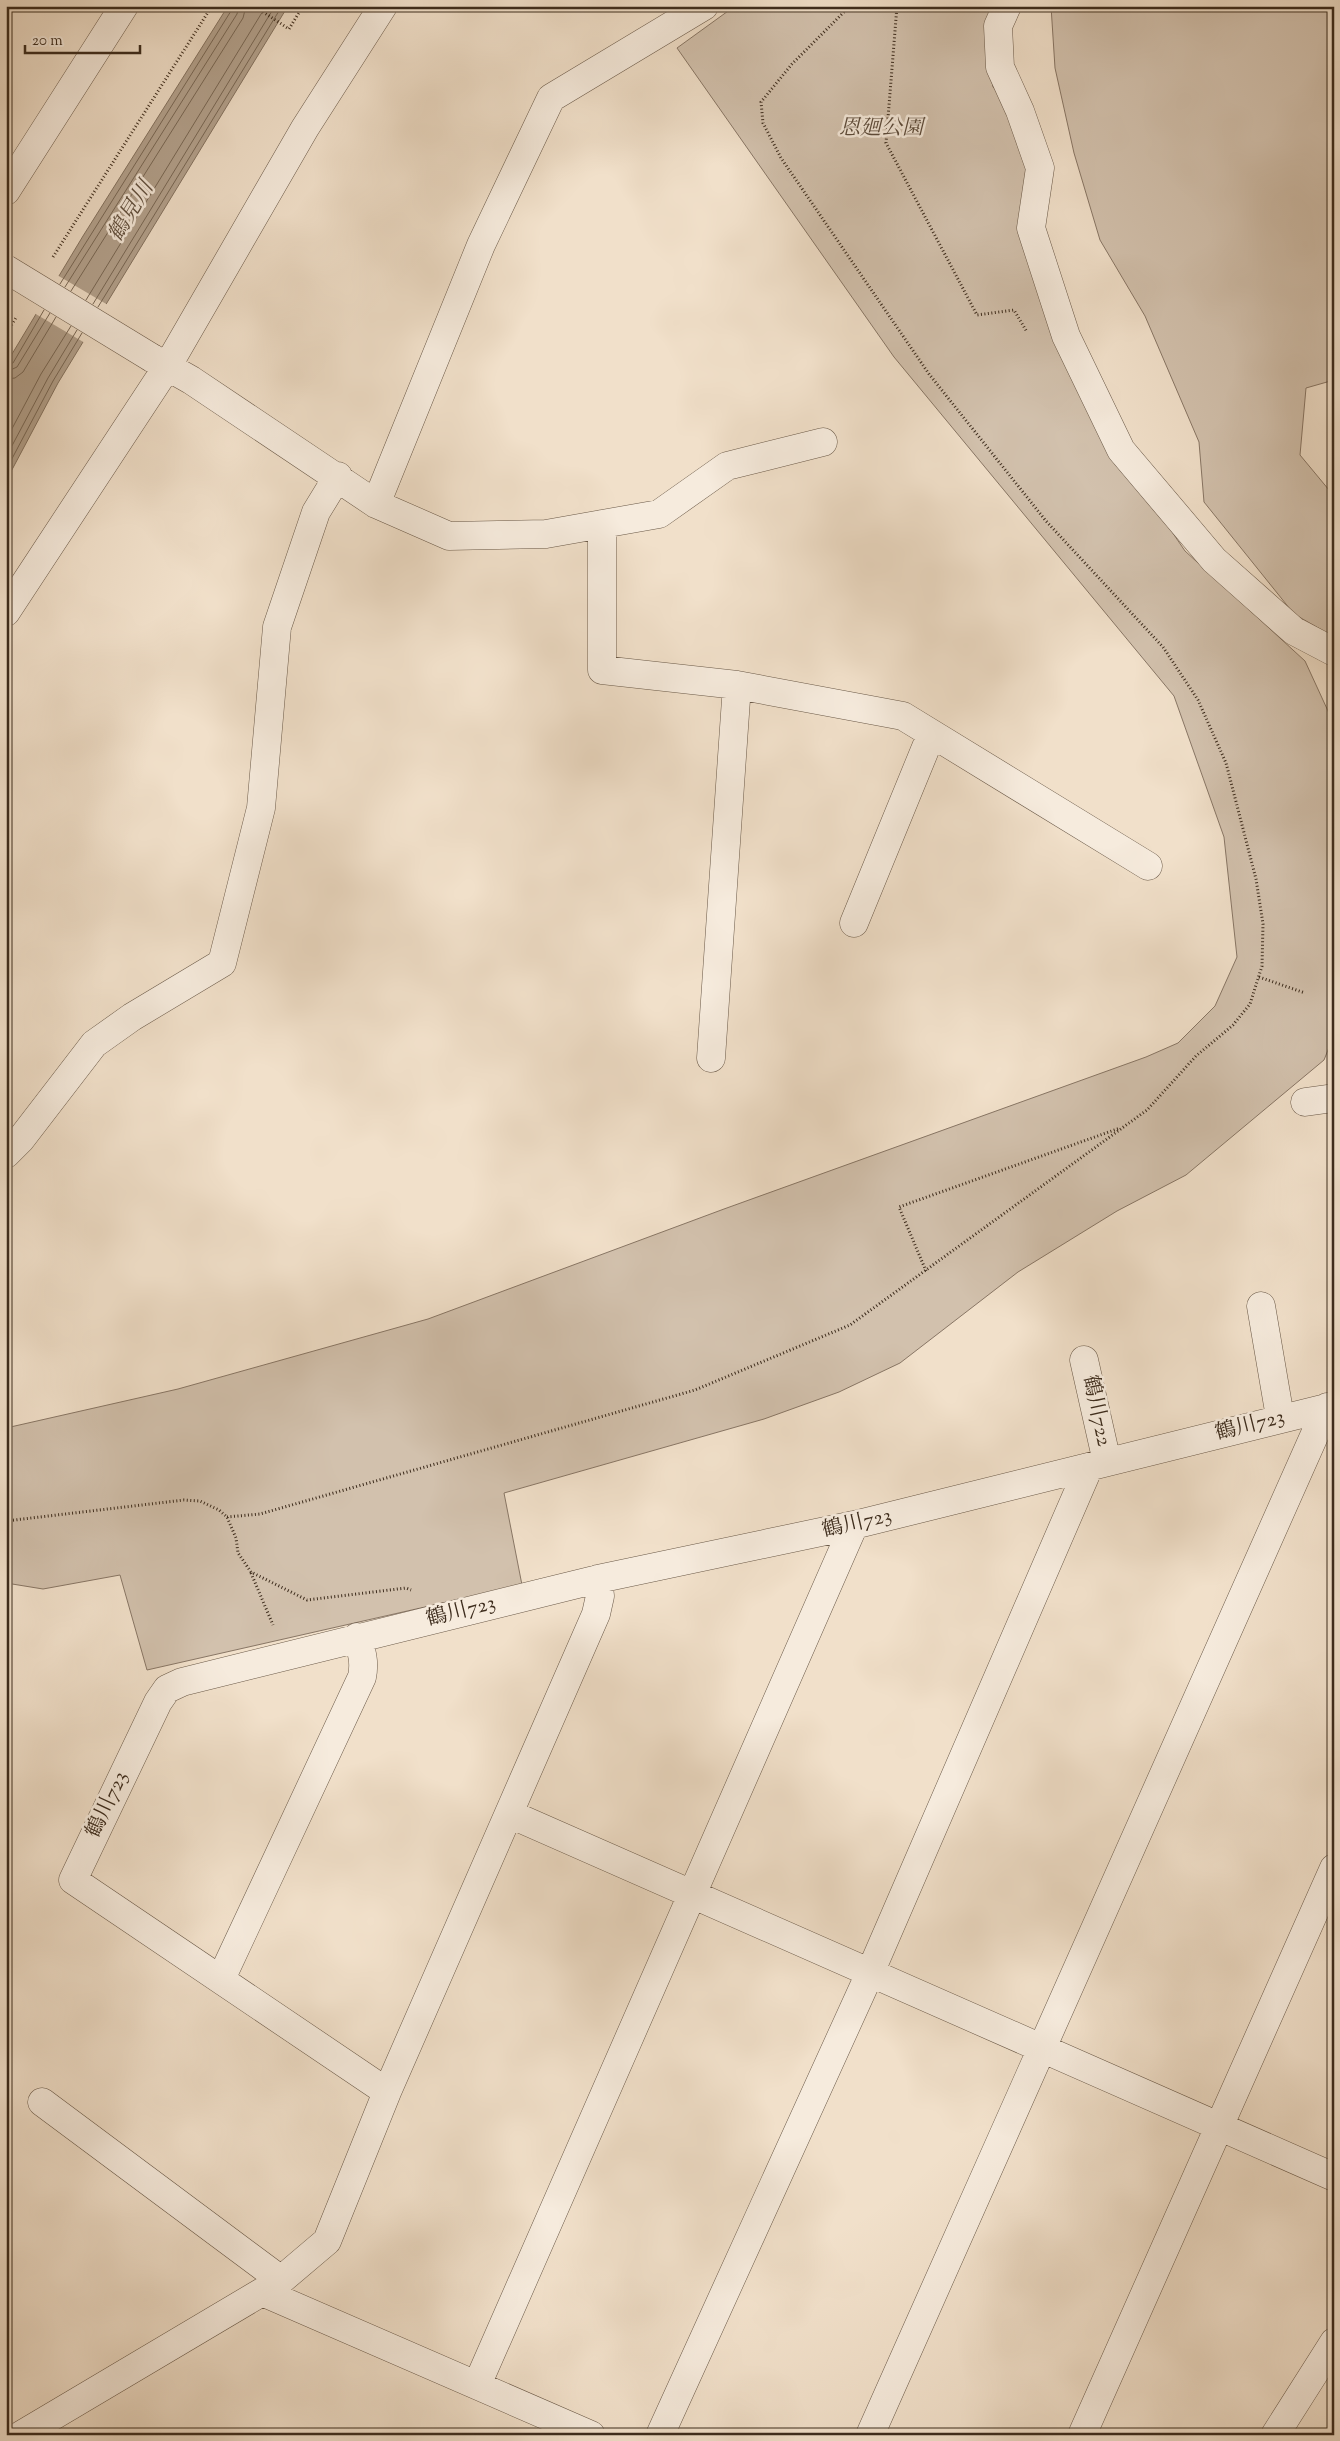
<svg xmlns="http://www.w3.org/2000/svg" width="1340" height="2441" viewBox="0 0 1340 2441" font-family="'Sorts Mill Goudy','Noto Serif JP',serif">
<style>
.green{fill:#d2c1ad;stroke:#887665}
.water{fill:#b4a38f;stroke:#847361}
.pier{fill:#f1e0ca}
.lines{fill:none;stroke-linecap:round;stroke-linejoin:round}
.shore{stroke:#786856;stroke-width:1}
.minor-casing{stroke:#6a5948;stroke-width:29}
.path{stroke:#3d2c1d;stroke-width:3;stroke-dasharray:1 2.5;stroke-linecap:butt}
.minor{stroke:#f6ebdd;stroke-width:28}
.minor-bridge-casing{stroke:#6a5948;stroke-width:29;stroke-linecap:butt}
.minor-bridge{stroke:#f6ebdd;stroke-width:28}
.labels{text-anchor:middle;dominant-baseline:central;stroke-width:5;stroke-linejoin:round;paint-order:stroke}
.park-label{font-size:21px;font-style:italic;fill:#5b4a3a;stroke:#f6ebdd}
.street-label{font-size:21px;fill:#3d2c1d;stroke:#f6ebdd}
.water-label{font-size:22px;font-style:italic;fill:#61503f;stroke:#f6ebdd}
</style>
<rect width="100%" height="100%" fill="#f1e0ca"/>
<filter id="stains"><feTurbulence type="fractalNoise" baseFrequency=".004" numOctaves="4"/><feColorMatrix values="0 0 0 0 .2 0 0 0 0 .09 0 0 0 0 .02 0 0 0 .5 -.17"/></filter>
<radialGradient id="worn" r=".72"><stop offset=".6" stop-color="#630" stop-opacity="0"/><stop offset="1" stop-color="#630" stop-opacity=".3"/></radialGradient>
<!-- green -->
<path class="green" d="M735,6h264l-13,41 7,40 19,21 17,73 65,236 91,134 120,110 29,63v311l-10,25 -138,115 -69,36 -99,61 -118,91 -61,29 -75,27 -260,74 18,92 -375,85 -27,-95 -77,14 -37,-6v-155l172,-39 250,-70 296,-110 422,-152 32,-14 37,-37 22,-49 -13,-120 -50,-141 -280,-339 -217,-309z
M1051,6h283v374l-28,8 -6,67 34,41v141l-40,-23 -90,-112 -5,-60 -54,-126 -45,-76 -26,-87 -19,-85z"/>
<!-- water -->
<path class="water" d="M228,6h60l-230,377 -52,98v-117l77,-128z"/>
<!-- pier -->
<path class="pier" d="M57,275l51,30 -23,38 -51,-30z"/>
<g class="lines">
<!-- shore -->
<path class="shore" d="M60,284l171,-273 1,-5
M65,287l172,-273 2,-8
M71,291l172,-273 3,-12
M86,300l180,-294
M93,304l182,-298
M98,307l184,-301
M6,365l7,-2 31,-53
M6,372l11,-5 33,-54
M6,379l9,-1 8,-6 33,-55
M6,440l35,-66 30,-48
M6,457l42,-79 29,-48
M6,470l47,-89 29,-48"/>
<!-- minor casing -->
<g class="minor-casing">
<path id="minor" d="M1007,6l-9,20 2,41 20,44 20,57 -9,60 35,108 55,114 93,110 80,71 40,21
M6,191l118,-185
M152,358l39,22 185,124 73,32 97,-2 113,-20 68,-48 96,-24
M376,504l105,-259 70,-147 153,-92
M602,524v146l135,15 166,31 245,150
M6,612l161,-245 138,-239 78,-122
M854,923l77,-188
M711,1058l26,-373
M1305,1102l29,-4
M6,1154l15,-15 73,-95 38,-27 90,-54 39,-155 16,-181 39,-115 22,-36
M1261,1306l19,111
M1084,1360l23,102
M510,1814l824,363
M221,1979l141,-302c3,-15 0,-25 -5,-40
M387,2092l-314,-212 85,-178 9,-13 15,-7 416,-103 256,-54 480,-119
M42,2102l239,178
M262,2292l19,-12 46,-39 60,-149 209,-478 4,-18 -2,-17
M477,2385l377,-860
M21,2435l241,-143 329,143
M660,2435l210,-462 219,-506
M870,2435l457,-1028
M1082,2435l252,-567
M1275,2435l59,-93"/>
</g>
<!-- path -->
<path class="path" d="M254,6l35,23 14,-23
M897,6l-11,137 91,172 37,-5 13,22
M53,257l159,-251
M6,334l11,-18
M1259,977l46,16
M926,1271l-27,-64 221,-79
M227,1517l33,-3 435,-124 155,-65 297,-215 49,-54 37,-31 17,-21 12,-38 1,-42 -7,-45 -30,-116 -28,-63 -35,-53 -117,-126 -117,-147 -148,-216 -18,-35 -2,-21 31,-38 58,-58
M6,1521l178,-21 16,1 19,9 8,7 9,21 2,15 13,19 56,28 99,-12 5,2
M251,1573l22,52"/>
<!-- minor -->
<use href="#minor" class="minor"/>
<!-- minor-bridge casing -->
<g class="minor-bridge-casing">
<path id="minor-bridge" d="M6,269l146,89"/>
</g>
<!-- minor-bridge -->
<use href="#minor-bridge" class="minor-bridge"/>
</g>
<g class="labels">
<!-- park labels -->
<g class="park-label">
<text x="881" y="129">恩廻公園</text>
</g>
<!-- street labels -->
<g class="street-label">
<text transform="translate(1096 1411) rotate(78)">鶴川722</text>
<text transform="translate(1250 1426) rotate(-14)">鶴川723</text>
<text transform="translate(857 1524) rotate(-13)">鶴川723</text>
<text transform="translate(461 1612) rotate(-14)">鶴川723</text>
<text transform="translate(108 1805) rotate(-65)">鶴川723</text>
</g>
<!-- water labels -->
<g class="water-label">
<text transform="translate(132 212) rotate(-59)">鶴見川</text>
</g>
</g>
<!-- margin -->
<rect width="1340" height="2441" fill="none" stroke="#f1e0ca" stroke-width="25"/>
<rect x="8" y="8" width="1325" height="2426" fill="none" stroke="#3d2c1d" stroke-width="2.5"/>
<rect x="12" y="12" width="1315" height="2416" fill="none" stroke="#3d2c1d"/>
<!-- scale -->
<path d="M25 45v8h115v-8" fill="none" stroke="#3d2c1d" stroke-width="2.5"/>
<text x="32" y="45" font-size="15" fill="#3d2c1d" stroke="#f6ebdd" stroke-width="4" paint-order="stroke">20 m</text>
<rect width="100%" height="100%" filter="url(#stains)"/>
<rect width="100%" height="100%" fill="url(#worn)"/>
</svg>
